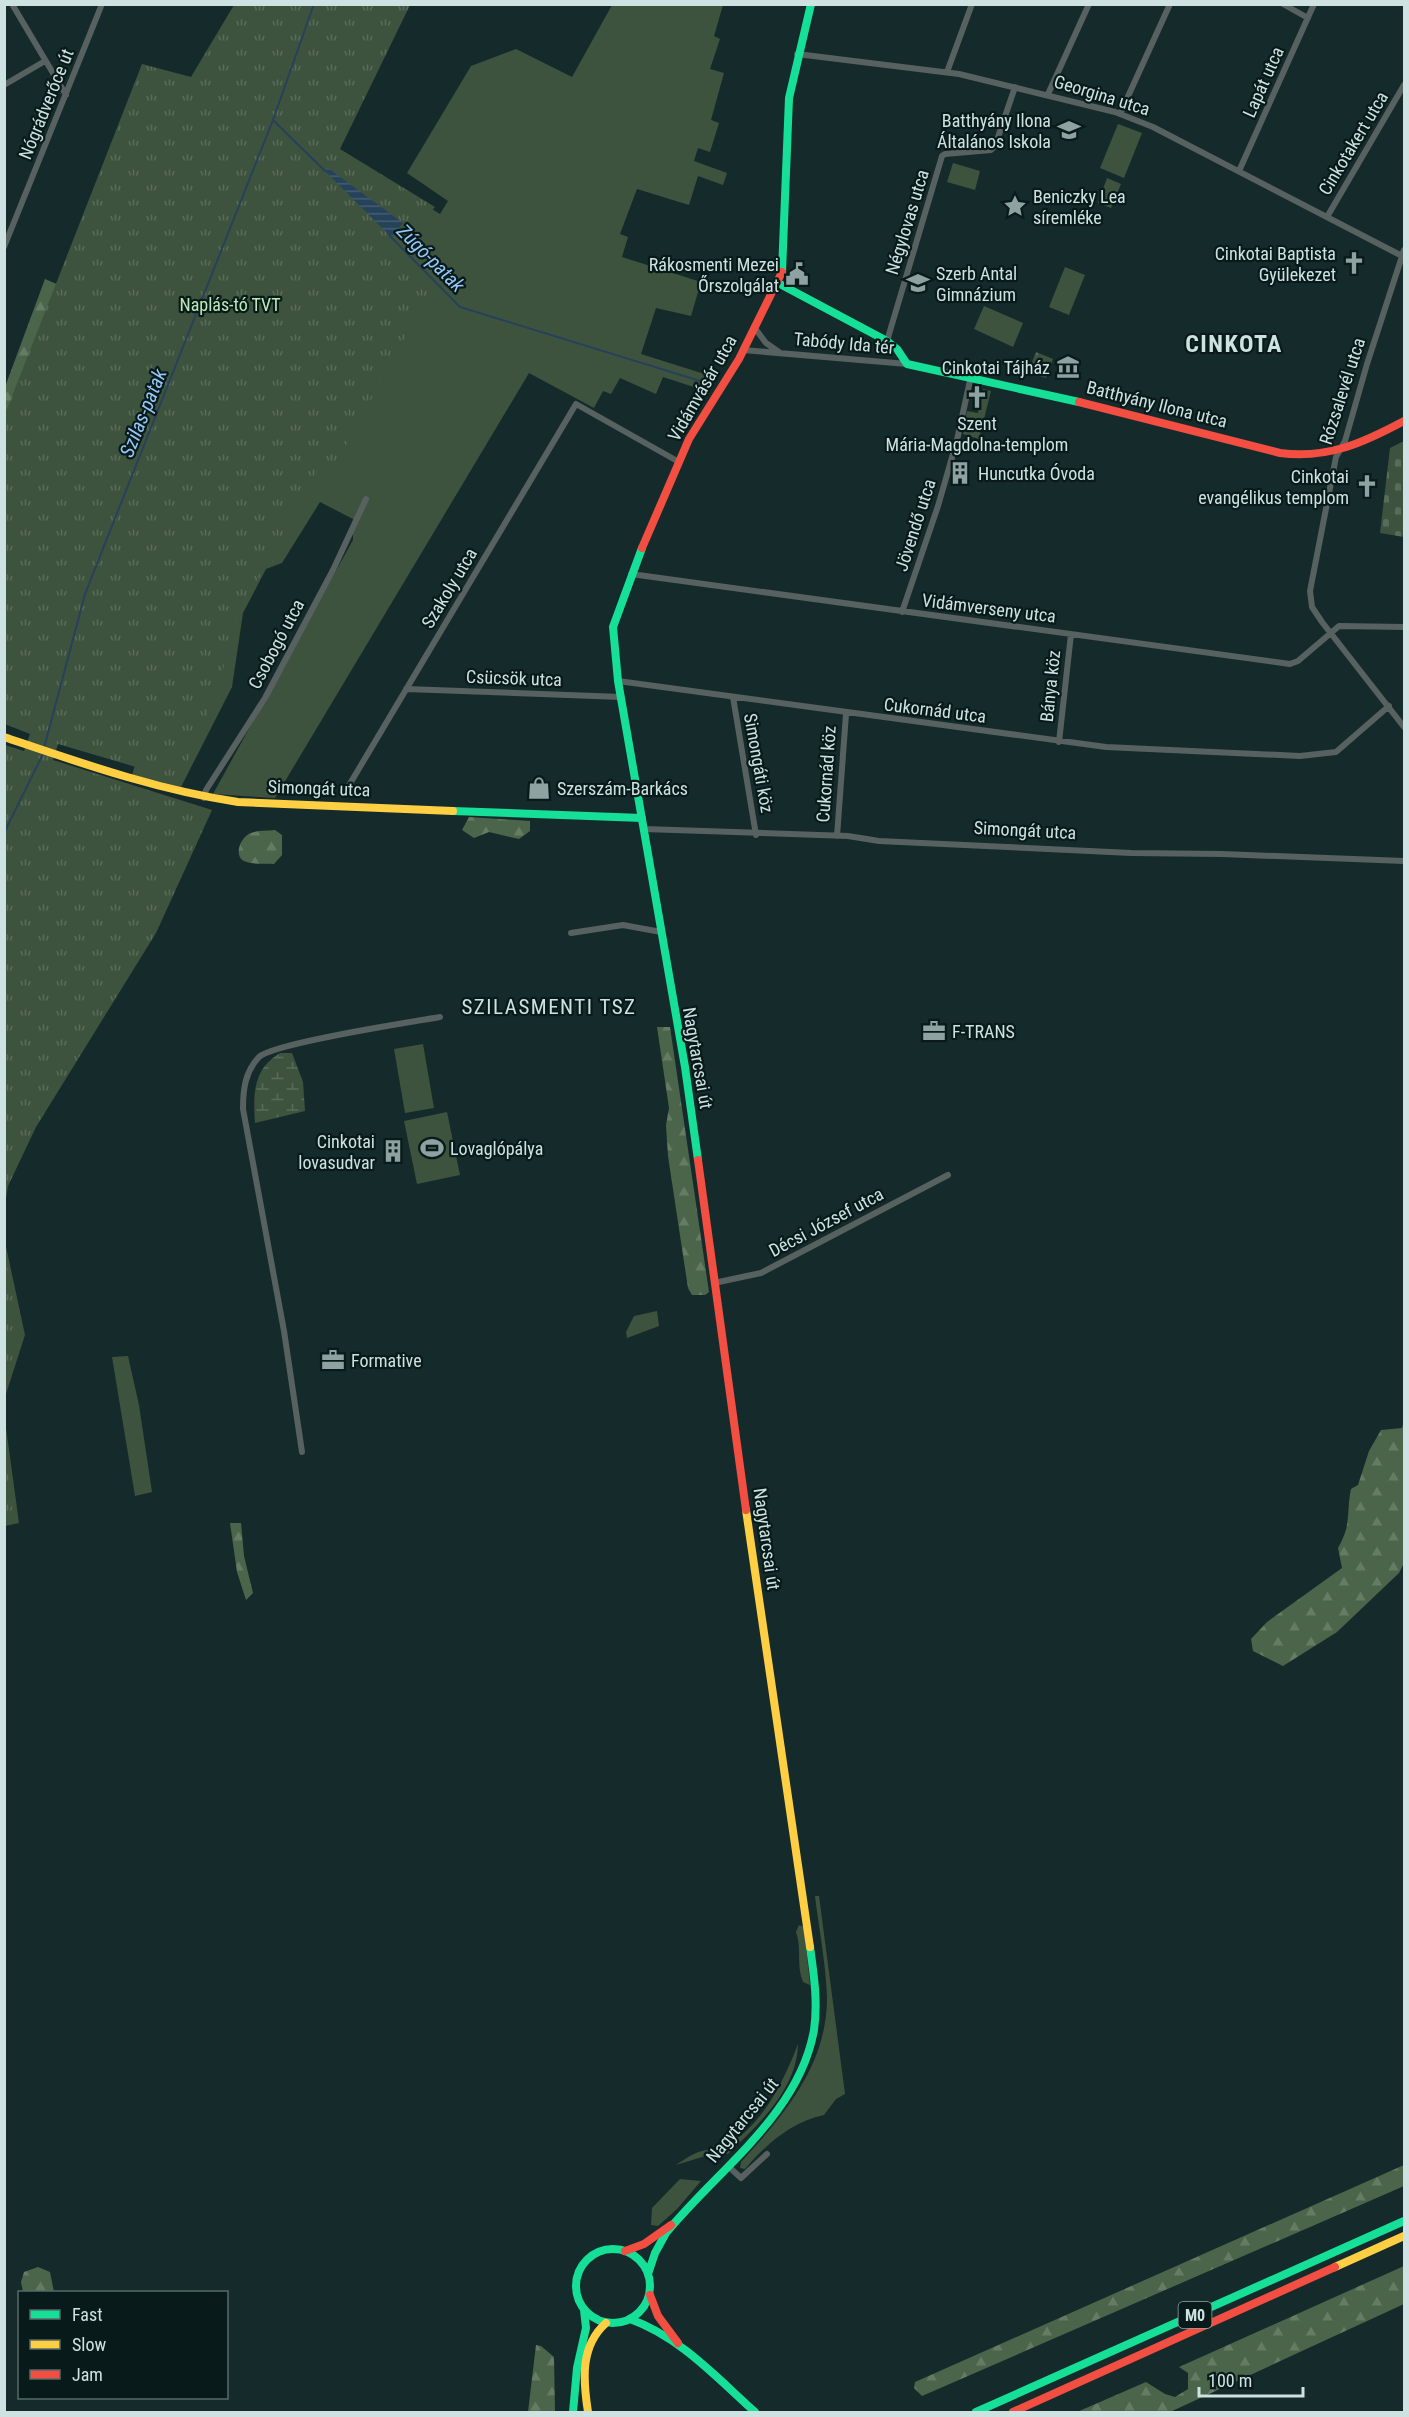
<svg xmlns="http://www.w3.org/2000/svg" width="1409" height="2417" viewBox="0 0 1409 2417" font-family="'Roboto Condensed',sans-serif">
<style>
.green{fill:#3e533e}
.forest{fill:url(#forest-firs)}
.wetland{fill:url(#wetland-marsh)}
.cemetery{fill:url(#cemetery-stones)}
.park{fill:url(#park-tufts)}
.water{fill:url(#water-rules)}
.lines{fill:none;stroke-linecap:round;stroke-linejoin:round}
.stream{stroke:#26425a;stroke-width:2}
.street{stroke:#576160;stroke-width:6}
.fast{stroke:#16e098;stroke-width:8}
.slow{stroke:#ffcf43;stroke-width:8}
.jam{stroke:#f24e42;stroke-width:8}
.labels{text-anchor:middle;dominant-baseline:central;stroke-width:4.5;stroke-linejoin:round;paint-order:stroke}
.shield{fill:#091a1a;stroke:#92a6a5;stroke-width:1.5}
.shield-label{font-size:16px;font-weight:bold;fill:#cde2e1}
.street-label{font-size:18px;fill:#cde2e1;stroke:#091a1a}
.poi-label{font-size:18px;fill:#cde2e1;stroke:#091a1a;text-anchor:start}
.park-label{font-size:18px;fill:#bbeab4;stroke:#091a1a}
.water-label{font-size:20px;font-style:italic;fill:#95c7f8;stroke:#091a1a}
.quarter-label{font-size:21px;letter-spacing:1.5px;fill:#cde2e1;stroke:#091a1a}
.district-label{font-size:24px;font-weight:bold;letter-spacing:1.5px;fill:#cde2e1;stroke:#091a1a}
</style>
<defs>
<pattern id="forest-firs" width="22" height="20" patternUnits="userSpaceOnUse" patternTransform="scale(1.5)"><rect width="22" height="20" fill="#4b654a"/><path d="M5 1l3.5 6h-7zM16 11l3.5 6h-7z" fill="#647b64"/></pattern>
<pattern id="wetland-marsh" width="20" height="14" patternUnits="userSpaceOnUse" patternTransform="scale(1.5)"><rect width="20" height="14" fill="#3e533e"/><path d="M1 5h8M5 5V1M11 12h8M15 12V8" fill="none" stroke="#596b5a"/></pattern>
<pattern id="cemetery-stones" width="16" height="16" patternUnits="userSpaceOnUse" patternTransform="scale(1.5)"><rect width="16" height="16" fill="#3e533e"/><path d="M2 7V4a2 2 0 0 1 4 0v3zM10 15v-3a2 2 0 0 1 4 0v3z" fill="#596b5a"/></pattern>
<pattern id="park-tufts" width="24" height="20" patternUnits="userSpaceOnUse" patternTransform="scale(1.5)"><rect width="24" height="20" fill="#3e533e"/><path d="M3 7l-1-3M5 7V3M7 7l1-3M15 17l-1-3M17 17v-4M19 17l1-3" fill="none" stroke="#596b5a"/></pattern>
<pattern id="water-rules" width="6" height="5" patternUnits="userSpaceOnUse" patternTransform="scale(1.5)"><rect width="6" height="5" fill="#26425a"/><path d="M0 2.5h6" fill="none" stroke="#445d71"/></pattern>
</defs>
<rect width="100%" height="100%" fill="#152b2b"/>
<!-- green -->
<path class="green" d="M612,5h111l-9,31 6,3 -10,30 14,4 -13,47 8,3 -9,29 -12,-4 -4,13 33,12 -4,12 -25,-9 -9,29 -52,-16 -17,45 8,3 -6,20 79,25 -10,34 -35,-8 -15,46 73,23 -8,14 -43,-14 -7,17 -36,-16 -9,16 -8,-3 -9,17 -65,-35 -254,425 -62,-4 140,-254v-21l-33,-17 -38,61 -16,6 -23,44 -11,74 -51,100 -49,-12 73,-234 170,-367 65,40 8,-13 -41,-28 64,-107 45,-17 56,28z
M1118,124l24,9 -18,45 -24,-10z
M953,163l27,8 -5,19 -28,-8z
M1107,178l14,6 -10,24 -13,-5z
M1065,267l20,8 -16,40 -20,-8z
M984,306l39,17 -10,24 -39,-18z
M983,389l8,2 -12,48 -16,-5 4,-23 11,2z
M423,1044l11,64 -29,5 -11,-64z
M447,1112l13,63 -43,9 -13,-63z
M4,1237l21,98 -20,62h-1z
M657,1311l2,15 -32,12 -1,-6 8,-16z
M128,1356l11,49 13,87 -17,4 -23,-139z
M4,1413l15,110 -14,3h-1z
M815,1896h4l26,198 -9,5 -12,16c-32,7 -57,28 -79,54l-5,-1 1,-6c43,-47 86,-97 86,-164 -1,-34 -8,-69 -12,-102z
M799,1925l5,2 6,58 -7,-3c-7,-17 -1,-33 -7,-50z
M798,2044c-1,45 -39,80 -70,110h-16l-36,11c6,-4 13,-9 20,-12 13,-5 27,-5 39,-13 31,-22 50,-62 63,-96z
M680,2179l21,2 -24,28 -19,17 -7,-1 1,-17z"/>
<!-- forest -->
<path class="forest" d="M45,279l14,6 -54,299v-197z
M469,817l61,4v10l-11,8 -30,-7 -15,6 -12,-8z
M275,830l7,5v20l-8,9c-9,-1 -22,1 -30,-3 -11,-6 -3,-25 7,-28 6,-3 17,-2 24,-3z
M657,1027h13l39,265 -4,3h-13l-4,-7 -20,-132 -2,-31 3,-17z
M1404,1421v142l-5,10 -62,59 -54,34 -30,-15 -2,-12 16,-17 75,-54 -4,-20c14,-24 8,-35 13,-59l7,-4 11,-34 12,-21 21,-2z
M230,1523h11l3,33 9,37 -7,7 -9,-28z
M1404,2165v21l-482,210 -8,-8 1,-6z
M1404,2266v38l-234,108h-93l69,-30 19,12 10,3 13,-8v-16l-9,-6z
M38,2267l12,5 4,20h-31l-2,-10 3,-10z
M536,2345l5,1 13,11 1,55h-27z"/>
<!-- wetland -->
<path class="wetland" d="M280,1053h12l11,29 2,29 -50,12c-2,-29 -2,-54 25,-70z"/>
<!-- cemetery -->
<path class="cemetery" d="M1404,441v96l-24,-4 10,-85z"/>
<!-- park -->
<path class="park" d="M234,5h176l-70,144 95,58 -41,43 39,35 2,30 -19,2 -83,152h-14l-37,57 4,19 -10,15 -10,5 -32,62 -16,61 -38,92 -122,-36 -5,16 159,50 -56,123 -120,194 -28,59 -3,18v-459l19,6 6,-17 -25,-10v-310l137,-350 49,13z
M1036,352l17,7 -7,19 -18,-6z
M5,1257l15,74 -15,54h-1z
M5,1449l9,73 -9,2h-1z"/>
<!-- water -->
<path class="water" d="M328,168l75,55 -12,14 -66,-66z"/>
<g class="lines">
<!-- stream -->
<path class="stream" d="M274,121l51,50
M389,235l71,72 250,77
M44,748l41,-154 188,-474 41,-116
M4,833l39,-79"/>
<!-- street -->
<path class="street" d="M12,4l54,91
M1283,4l25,14
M797,54l162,20 156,38 38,15 251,130
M947,72l25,-68
M4,85l41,-24
M1048,94l41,-90
M1120,114l50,-110
M1239,171l75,-167
M1327,217l77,-132
M4,247l98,-243
M1404,250l-37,114 -22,77 -9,16 -26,134 2,16 10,15 82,105
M754,327l12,16 13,9
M887,341l55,-185 3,-2 46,-4 4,-4 20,-59
M743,350l164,14
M631,574l659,90 8,-3 41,-35 65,1
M902,612l36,-106 19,-66 14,-64
M618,681l488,66 194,9 36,-4 53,-46
M406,689l215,8
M733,697l23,138
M1059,742l12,-108
M348,787l228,-383 103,58
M204,798l2,-8 59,-92 68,-128 33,-71
M644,829l204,7 31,5 252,12 91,1 182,7
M837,836l9,-122
M571,933l52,-8 38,7
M714,1283l47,-10 187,-98
M302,1452l-18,-121 -41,-222c0,-20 2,-37 16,-52 15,-14 152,-35 181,-40
M728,2166l13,12 26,-24"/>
<!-- fast -->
<path class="fast" d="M782,272l7,-174 22,-94
M778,283l109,58 10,8 10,15 172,38
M642,548l-29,79 5,54 67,386 13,93
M453,811l189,7
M576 2286a37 37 0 1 1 74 0a37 37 0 1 1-74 0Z
M648,2274l7,-21 11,-20c51,-63 133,-118 148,-203 4,-28 0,-55 -4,-83
M630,2319c50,18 86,58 125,93
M573,2412l4,-44 9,-40 -2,-18
M976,2412l428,-191"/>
<!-- slow -->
<path class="slow" d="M4,737c77,26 153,53 234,65l215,9
M746,1510l64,437
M1335,2267l69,-31
M588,2412c-5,-32 -8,-66 18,-89"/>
<!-- jam -->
<path class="jam" d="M1079,402l201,51c48,6 83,-10 124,-32
M642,548l47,-109 50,-80 43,-87
M698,1160l48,350
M625,2251l19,-7 27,-19
M650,2295l8,21 20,27
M1013,2412l322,-145"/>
</g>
<!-- icons -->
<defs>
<g id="school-bare" transform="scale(1.8)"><path d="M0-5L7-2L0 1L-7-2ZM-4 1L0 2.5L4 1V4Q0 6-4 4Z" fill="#8da2a1" stroke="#091a1a" stroke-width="2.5" paint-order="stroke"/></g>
<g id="sight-bare" transform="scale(1.8)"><path d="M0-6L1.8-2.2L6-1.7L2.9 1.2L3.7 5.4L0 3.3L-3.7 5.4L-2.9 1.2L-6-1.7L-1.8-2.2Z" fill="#8da2a1" stroke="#091a1a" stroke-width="2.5" paint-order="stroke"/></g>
<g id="church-bare" transform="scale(1.8)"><path d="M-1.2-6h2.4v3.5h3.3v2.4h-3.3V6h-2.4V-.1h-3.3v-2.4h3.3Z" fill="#8da2a1" stroke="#091a1a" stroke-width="2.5" paint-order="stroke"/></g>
<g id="civic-bare" transform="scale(1.8)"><path d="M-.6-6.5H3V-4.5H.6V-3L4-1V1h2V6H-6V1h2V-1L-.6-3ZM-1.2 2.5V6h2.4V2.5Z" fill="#8da2a1" stroke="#091a1a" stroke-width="2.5" paint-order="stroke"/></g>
<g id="museum-bare" transform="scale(1.8)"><path d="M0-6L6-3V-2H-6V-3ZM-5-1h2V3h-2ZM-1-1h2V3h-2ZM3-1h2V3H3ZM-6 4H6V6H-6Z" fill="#8da2a1" stroke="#091a1a" stroke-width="2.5" paint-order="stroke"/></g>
<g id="building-bare" transform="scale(1.8)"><path d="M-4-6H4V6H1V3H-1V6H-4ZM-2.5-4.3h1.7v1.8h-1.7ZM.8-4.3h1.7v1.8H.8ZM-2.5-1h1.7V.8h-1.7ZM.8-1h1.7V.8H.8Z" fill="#8da2a1" stroke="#091a1a" stroke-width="2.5" paint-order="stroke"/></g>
<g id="shop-bare" transform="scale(1.8)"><path d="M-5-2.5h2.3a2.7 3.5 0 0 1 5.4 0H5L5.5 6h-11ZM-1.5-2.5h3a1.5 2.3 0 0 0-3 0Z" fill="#8da2a1" stroke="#091a1a" stroke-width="2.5" paint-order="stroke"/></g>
<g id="office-bare" transform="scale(1.8)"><path d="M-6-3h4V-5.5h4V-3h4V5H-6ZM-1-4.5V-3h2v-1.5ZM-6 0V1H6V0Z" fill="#8da2a1" stroke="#091a1a" stroke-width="2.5" paint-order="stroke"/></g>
<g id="stadium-bare" transform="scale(1.8)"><path d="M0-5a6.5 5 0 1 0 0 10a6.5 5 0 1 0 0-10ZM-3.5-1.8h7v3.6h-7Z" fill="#8da2a1" stroke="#091a1a" stroke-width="2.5" paint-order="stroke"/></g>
</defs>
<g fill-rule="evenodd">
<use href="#school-bare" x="1069" y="130"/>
<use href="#sight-bare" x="1015" y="206"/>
<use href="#church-bare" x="1354" y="263"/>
<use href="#civic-bare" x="797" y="274"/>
<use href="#school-bare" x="918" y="283"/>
<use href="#museum-bare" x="1068" y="367"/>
<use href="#church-bare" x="977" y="397"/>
<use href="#building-bare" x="960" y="473"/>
<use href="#church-bare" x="1367" y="486"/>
<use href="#shop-bare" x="539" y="788"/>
<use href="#office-bare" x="934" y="1031"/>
<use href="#stadium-bare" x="432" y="1148"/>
<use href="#building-bare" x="393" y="1151"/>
<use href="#office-bare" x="333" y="1360"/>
</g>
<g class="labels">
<!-- shield labels -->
<rect class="shield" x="1178.5" y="2302" width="33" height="26" rx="4.5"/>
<g class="shield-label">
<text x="1195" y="2315">M0</text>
</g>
<!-- street labels -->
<g class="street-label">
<text transform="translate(1263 82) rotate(-66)">Lapát utca</text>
<text transform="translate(1102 95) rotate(17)">Georgina utca</text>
<text transform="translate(46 104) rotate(-68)">Nógrádverőce út</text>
<text transform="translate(1353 143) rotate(-59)">Cinkotakert utca</text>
<text transform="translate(907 222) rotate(-73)">Négylovas utca</text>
<text transform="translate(844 343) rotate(5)">Tabódy Ida tér</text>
<text transform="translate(702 388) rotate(-60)">Vidámvásár utca</text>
<text transform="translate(1342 391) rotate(-72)">Rózsalevél utca</text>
<text transform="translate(1157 404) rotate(14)">Batthyány Ilona utca</text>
<text transform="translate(915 525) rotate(-72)">Jövendő utca</text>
<text transform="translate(449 588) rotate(-59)">Szakoly utca</text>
<text transform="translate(989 608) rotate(7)">Vidámverseny utca</text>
<text transform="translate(276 644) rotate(-62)">Csobogó utca</text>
<text transform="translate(514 678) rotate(2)">Csücsök utca</text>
<text transform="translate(1050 686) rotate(-84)">Bánya köz</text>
<text transform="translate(935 710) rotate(7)">Cukornád utca</text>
<text transform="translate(759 763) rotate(80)">Simongáti köz</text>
<text transform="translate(826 774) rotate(-86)">Cukornád köz</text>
<text transform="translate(319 788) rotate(2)">Simongát utca</text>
<text transform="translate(1025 830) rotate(3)">Simongát utca</text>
<text transform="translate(698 1058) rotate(80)">Nagytarcsai út</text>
<text transform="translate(826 1222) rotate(-28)">Décsi József utca</text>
<text transform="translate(767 1539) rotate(82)">Nagytarcsai út</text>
<text transform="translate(742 2120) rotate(-51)">Nagytarcsai út</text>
</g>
<!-- poi labels -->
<g class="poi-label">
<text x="1051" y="120" text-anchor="end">Batthyány Ilona<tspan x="1051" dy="21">Általános Iskola</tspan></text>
<text x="1033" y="196">Beniczky Lea<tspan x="1033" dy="21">síremléke</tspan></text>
<text x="1336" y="253" text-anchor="end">Cinkotai Baptista<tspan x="1336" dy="21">Gyülekezet</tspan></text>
<text x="779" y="264" text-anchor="end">Rákosmenti Mezei<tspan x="779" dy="21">Őrszolgálat</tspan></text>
<text x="936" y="273">Szerb Antal<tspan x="936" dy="21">Gimnázium</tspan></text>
<text x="1050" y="367" text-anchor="end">Cinkotai Tájház</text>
<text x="977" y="423" text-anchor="middle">Szent<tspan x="977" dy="21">Mária-Magdolna-templom</tspan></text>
<text x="978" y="473">Huncutka Óvoda</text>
<text x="1349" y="476" text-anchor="end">Cinkotai<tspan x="1349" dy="21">evangélikus templom</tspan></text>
<text x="557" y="788">Szerszám-Barkács</text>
<text x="952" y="1031">F-TRANS</text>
<text x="375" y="1141" text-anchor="end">Cinkotai<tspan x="375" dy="21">lovasudvar</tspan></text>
<text x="450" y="1148">Lovaglópálya</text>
<text x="351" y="1360">Formative</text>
</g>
<!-- park labels -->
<g class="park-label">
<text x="230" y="304">Naplás-tó TVT</text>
</g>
<!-- water labels -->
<g class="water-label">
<text transform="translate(431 258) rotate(45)">Zúgó-patak</text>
<text transform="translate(143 413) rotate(-68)">Szilas-patak</text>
</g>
<!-- quarter labels -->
<g class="quarter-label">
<text x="549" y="1007">SZILASMENTI TSZ</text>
</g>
<!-- district labels -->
<g class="district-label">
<text x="1234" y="344">CINKOTA</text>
</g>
</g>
<!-- border -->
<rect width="1409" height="2417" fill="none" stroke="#cde2e1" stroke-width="12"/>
<!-- legend -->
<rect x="18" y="2291" width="210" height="108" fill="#091a1a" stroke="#576a6a" stroke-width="1.5"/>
<rect x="30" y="2310" width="30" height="9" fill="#16e098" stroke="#576a6a" stroke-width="1.5"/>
<text x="72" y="2321" font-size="18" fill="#cde2e1">Fast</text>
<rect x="30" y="2340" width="30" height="9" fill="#ffcf43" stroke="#576a6a" stroke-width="1.5"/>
<text x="72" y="2351" font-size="18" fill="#cde2e1">Slow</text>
<rect x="30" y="2370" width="30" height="9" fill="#f24e42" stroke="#576a6a" stroke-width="1.5"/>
<text x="72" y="2381" font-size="18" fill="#cde2e1">Jam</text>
<!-- scale -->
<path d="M1199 2387v9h104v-9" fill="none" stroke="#cde2e1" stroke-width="3"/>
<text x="1208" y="2387" font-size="18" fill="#cde2e1" stroke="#091a1a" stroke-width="4.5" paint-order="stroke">100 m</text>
</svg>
